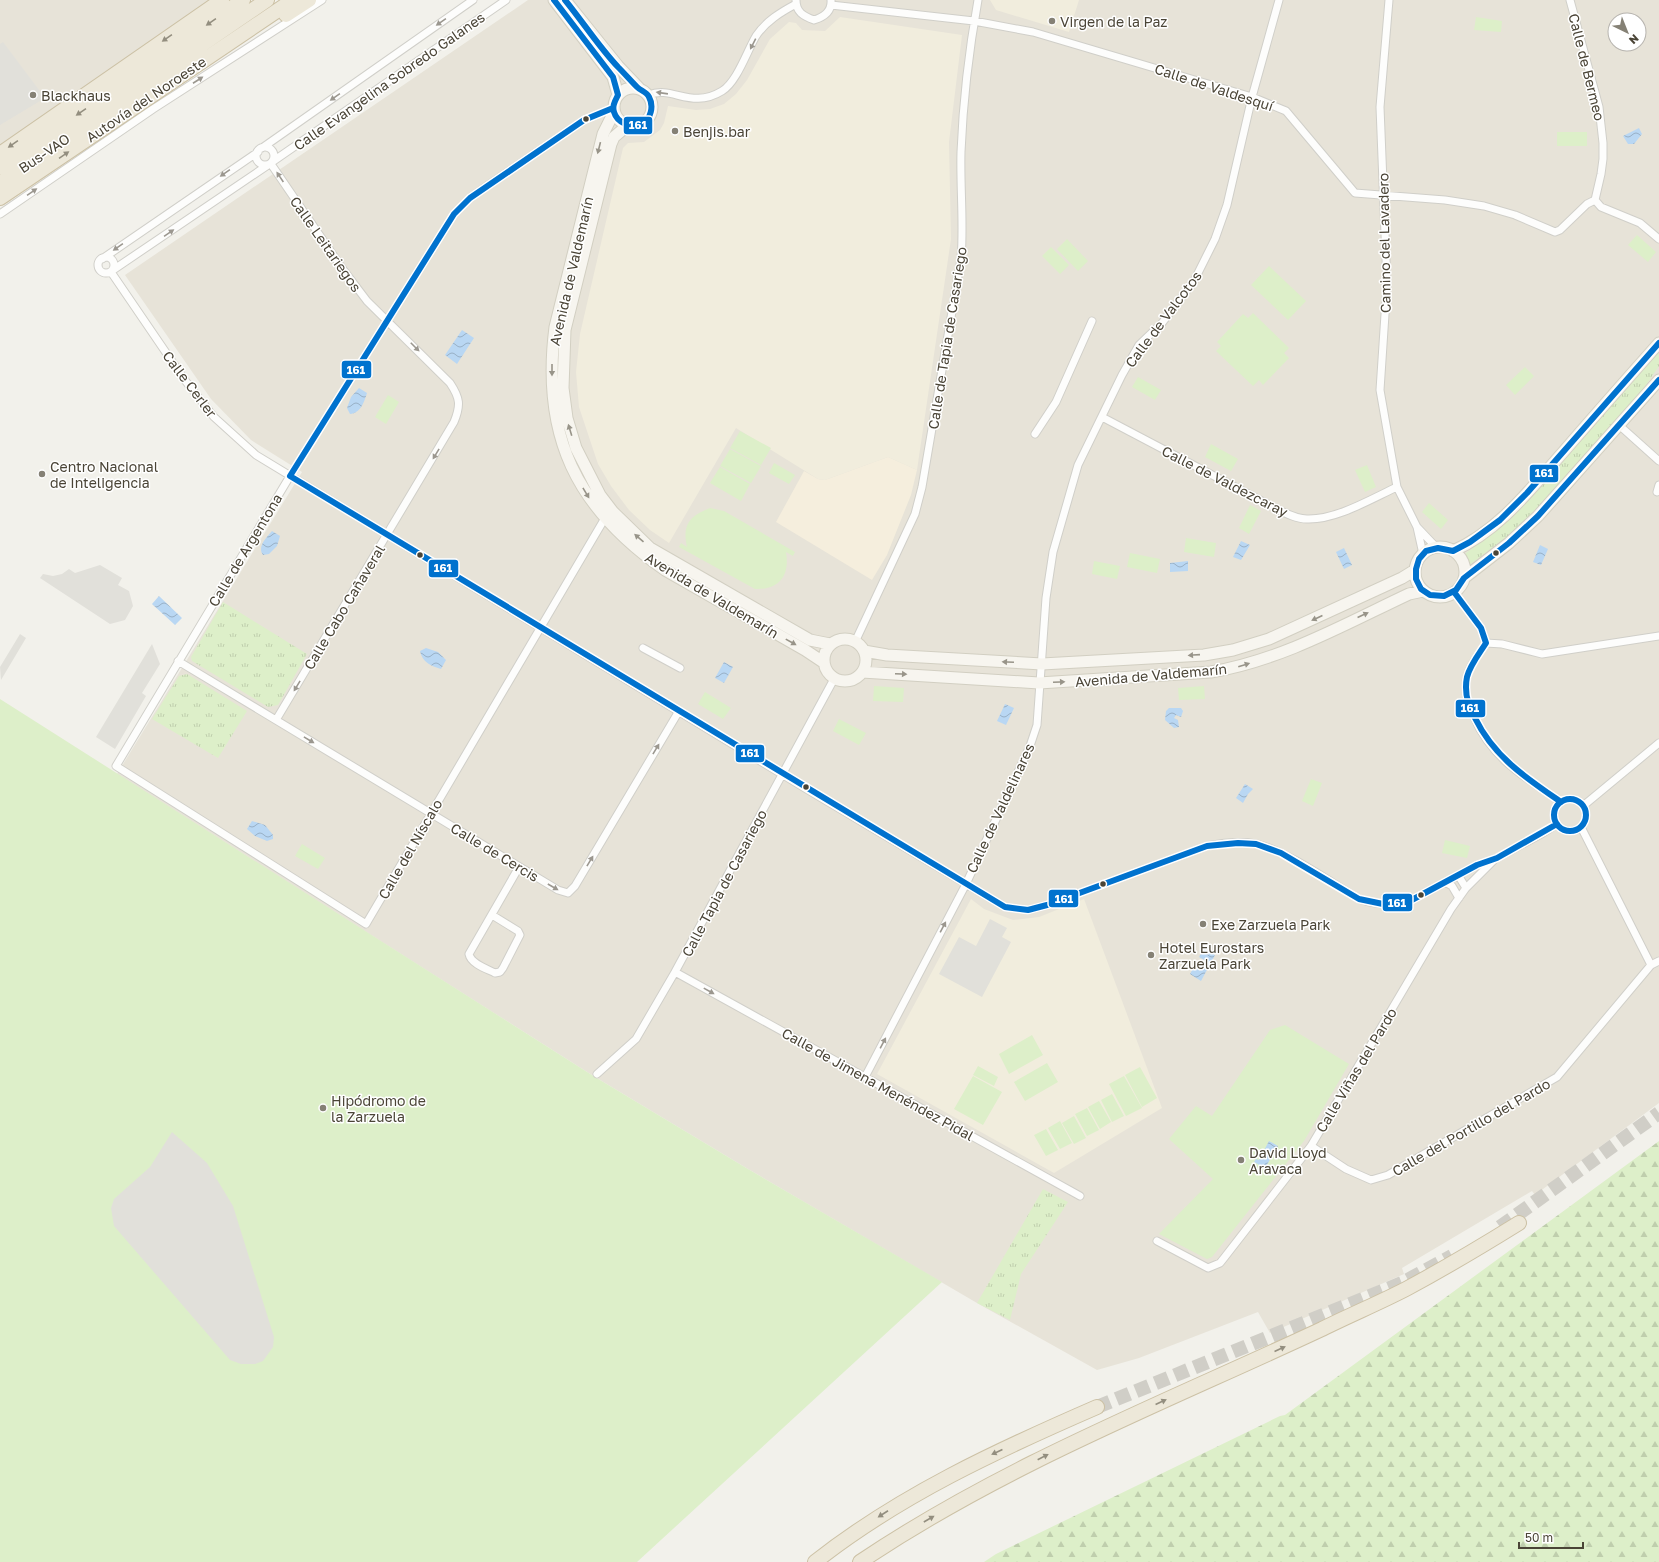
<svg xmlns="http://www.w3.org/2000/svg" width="1659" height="1562" viewBox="0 0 1659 1562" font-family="'Golos Text',sans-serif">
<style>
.residential{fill:#e7e3d8;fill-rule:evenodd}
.commercial{fill:#f5eedd}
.education{fill:#f1eddd}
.grass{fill:url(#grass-tufts)}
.forest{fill:url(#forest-firs)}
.garden{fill:#ddefc9}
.parking{fill:#e1e0da}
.water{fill:url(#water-waves)}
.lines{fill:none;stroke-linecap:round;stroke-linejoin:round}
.highway-tunnel{stroke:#d0cec7;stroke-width:14;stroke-dasharray:14 7;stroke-linecap:butt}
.street-casing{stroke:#d0cfc9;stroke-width:9}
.secondary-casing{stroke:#d2cfc2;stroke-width:13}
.highway-casing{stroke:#ccc1a5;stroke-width:16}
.street{stroke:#fdfdfc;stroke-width:7}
.secondary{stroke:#f7f5ef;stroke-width:11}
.highway{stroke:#ede8d9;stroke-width:14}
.bus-1-casing{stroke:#fff;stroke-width:9}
.bus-1{stroke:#0072ce;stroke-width:6}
.oneway{fill:#938e7f}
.oneway2{fill:#9b978f}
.oneway3{fill:#989489}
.poi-dot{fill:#858175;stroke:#fff;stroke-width:1.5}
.bus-dot{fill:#4a4436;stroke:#fff;stroke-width:1.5}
.labels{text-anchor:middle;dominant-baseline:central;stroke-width:3;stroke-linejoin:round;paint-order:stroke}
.poi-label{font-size:14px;fill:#4a4436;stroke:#fff;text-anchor:start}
.street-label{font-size:14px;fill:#4a4436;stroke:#fff}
.line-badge{stroke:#fff;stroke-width:1.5}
.badge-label{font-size:11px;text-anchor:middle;font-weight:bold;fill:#fff}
</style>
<defs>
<pattern id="grass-tufts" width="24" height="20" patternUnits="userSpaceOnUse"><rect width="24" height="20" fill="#ddefc9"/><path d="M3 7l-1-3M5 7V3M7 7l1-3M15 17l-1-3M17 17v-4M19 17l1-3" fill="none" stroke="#bfcead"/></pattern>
<pattern id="forest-firs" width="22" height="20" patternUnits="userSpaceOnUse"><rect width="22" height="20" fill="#ddefc9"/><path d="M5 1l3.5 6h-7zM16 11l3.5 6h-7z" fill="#bfcead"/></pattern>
<pattern id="water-waves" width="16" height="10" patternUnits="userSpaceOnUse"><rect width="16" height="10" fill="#b9d7f3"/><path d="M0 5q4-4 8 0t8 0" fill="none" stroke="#98b0c6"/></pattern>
</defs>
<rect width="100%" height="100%" fill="#f2f1eb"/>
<!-- residential -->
<path class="residential" d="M0,0h212l-212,146z
M528,0h1131v1103l-124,92 -3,-4 -130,77 2,6 -134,59 -12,-21 -119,46 -42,12 -120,-67 -229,-134 -153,-92 -478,-303 185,-302 -51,-32 -40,-41 -86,-124zM1615,20h24v24h-24z"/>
<!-- commercial -->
<path class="commercial" d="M888,457l29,13 -6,25 -24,60 -15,25 -96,-58 28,-51 14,8 7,1z"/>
<!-- education -->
<path class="education" d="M990,0h89l-10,32 -73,-22z
M840,17l122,18 -13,107 2,97 -34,231 -29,-13 -63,23 -7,-1 -82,-51 -67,115 -19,-13 -21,-20 -18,-24 -13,-22 -19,-57 -3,-35 4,-38 43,-186 5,-5 16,-1 16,-12 4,-7 4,-17 28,4 14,-1 14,-5 12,-10 11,-14 23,-41 19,-17 7,1 6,7 23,1z
M971,899l13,10 29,11 26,-3 45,-18 78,209 -108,65 -177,-99z"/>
<!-- grass -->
<path class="grass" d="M1659,351v15l-17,25 -107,119 -27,26 -40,30 -6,-10 38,-29 26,-25z
M223,602l84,52 -29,51 -10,2 -76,-46 -1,-4z
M187,674l60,37 -29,47 -66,-39 27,-43z
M1043,1189l25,13 -47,72 -11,46 -33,-17z"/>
<!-- forest -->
<path class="forest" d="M1659,1141v421h-675l12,-8 284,-138 5,-1z"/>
<!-- garden -->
<path class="garden" d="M1476,17l26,4 -1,11 -27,-2z
M1557,132h30v14h-30z
M1637,235l19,17 -8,10 -20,-17z
M1067,239l21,22 -10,10 -21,-22z
M1051,247l18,18 -9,9 -18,-18z
M1269,266l37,35 -18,19 -37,-35z
M1253,313l36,35 -5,5 5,5 -26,27 -4,-5 -6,6 -37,-35 5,-5 -4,-4 26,-28 5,4z
M1525,367l9,9 -19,19 -9,-10z
M1138,377l23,13 -6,10 -23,-13z
M388,395l11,7 -13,22 -11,-7z
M740,431l31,17 -10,17 -31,-17z
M1211,444l27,15 -7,12 -26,-14z
M730,449l31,17 -10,17 -31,-17z
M774,463l21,12 -6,9 -20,-11z
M1367,465l9,22 -11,5 -10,-22z
M720,467l30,17 -9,17 -31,-18z
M1429,503l19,17 -7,9 -19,-17z
M1250,505l11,6 -12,23 -10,-6z
M710,508l14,3 71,41 -2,4 -7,-4c4,23 -6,38 -31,37l-76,-42 2,-4 6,4c-5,-22 2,-31 23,-39z
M1186,538l30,5 -2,14 -30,-5z
M1130,553l30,6 -3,14 -30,-6z
M1094,561l26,5 -3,13 -25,-5z
M874,686l30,2 -1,14 -30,-1z
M1204,686l1,13 -26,1 -1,-12z
M705,692l26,16 -8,11 -25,-15z
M0,699l595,378 153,92 194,113 -305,280h-637z
M839,719l27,14 -7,12 -26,-14z
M1311,779l11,4 -9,23 -11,-5z
M1445,840l25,6 -3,12 -25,-5z
M302,844l23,14 -7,11 -23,-13z
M1285,1025l64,39 -45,77 -92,116 -5,2 -48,-25 54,-55 -44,-40 27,-33 16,10 58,-86z
M1032,1035l11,20 -34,19 -10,-20z
M1047,1063l11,19 -33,19 -11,-19z
M978,1066l20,11 -4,9 -21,-11z
M1140,1067l17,31 -15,9 -17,-32z
M973,1076l29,16 -19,33 -29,-16z
M1124,1076l18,32 -16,8 -17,-32z
M1112,1094l12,22 -12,6 -11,-22z
M1099,1101l12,21 -11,7 -12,-22z
M1087,1108l12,22 -12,6 -12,-22z
M1074,1116l12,22 -12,6 -12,-21z
M1060,1121l12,22 -12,6 -12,-21z
M1046,1129l12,21 -12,6 -12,-21z"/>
<!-- parking -->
<path class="parking" d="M3,42l42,56 -45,27v-81z
M100,565l22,13 -4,7 11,6 4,15 -8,14 -15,4 -70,-46 3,-4 10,2 9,-2 7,-5 6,4z
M20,634l6,4 -25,42 -1,-13z
M152,644l8,20 -18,29 4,3 -31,53 -19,-12z
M990,919l17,9 -5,9 9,5 -29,55 -43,-23 20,-37 17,9z
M172,1132l35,31 26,43 41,131 -1,10 -10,14 -8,3h-14l-11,-4 -116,-134 -3,-18 3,-9 36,-32z"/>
<!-- water -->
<path class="water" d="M1639,128l3,6 -8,10h-6l-5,-8z
M462,330l12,8 -17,26 -12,-9z
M359,388l8,5c-3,9 -6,20 -17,21l-3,-6 4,-11z
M272,531l8,5 -3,10 -8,8 -6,1c-6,-8 3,-17 9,-24z
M1241,541l9,4 -9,15 -8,-3z
M1540,545l8,4 -7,16 -8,-3z
M1344,548l8,17 -8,4 -8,-17z
M1188,561v10l-18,1v-9z
M159,596l23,22 -7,7 -23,-21z
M426,648l12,4 8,8 -5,9c-10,-3 -19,-7 -21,-18z
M724,662l9,5 -9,16 -9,-5z
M1005,704l9,4 -8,17 -9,-4z
M1169,708h12l2,3 -2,6 -5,-2 -2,3 4,2 1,7 -5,1 -9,-8 1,-9z
M1245,784l8,5 -5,5 -5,9 -7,-5z
M252,821l13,4 8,10v4l-6,2 -12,-5 -8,-7z
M1204,949l11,6 -14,26 -11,-7 7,-13 9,5 2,-4 -9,-5z
M1269,1141l9,5 -13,22 -11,-6 2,-3 3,1z"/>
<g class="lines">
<!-- highway-tunnel -->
<path class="highway-tunnel" d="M1500,1227l159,-114
M1097,1407l305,-124 50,-27"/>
<!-- street casing -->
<g class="street-casing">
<path id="street" d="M796,0c0,12 7,16 18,20 10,-3 18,-9 17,-20
M1389,0l-9,107 7,177 -7,106 17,97 20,40 6,27
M1570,0l29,107 4,36v16l-2,15 -6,26 6,7 39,16 19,16
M831,5l143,16 59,11 219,65 34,14 69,82 90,7 39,6 31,9 40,17 5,-2 27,-26 8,-4
M649,95c23,-10 42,15 73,-4 15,-9 25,-40 34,-55 10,-15 25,-24 40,-32
M256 156a9 9 0 1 1 18 0a9 9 0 1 1-18 0Z
M262,148l211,-148
M272,162l234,-162
M271,164l71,104 25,33 83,82c10,15 11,22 4,39l-178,298
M0,214l153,-105 169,-109
M98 265a8 8 0 1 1 16 0a8 8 0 1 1-16 0Z
M102,259l156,-107
M113,270l155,-105
M111,272l73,107 30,38 42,38 552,335 197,117 23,3 19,-5 160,-59c16,-3 33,-5 49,-2 31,7 74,38 103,55 17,6 31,7 49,3l69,-37 20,-7 46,-25 14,-9
M1102,417l173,91c10,5 21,11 32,11 29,1 64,-20 90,-32
M1620,426l39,35
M1035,434l21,-32 36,-81
M1657,492l2,-7
M605,518l-239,406 -250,-158 174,-290 164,-262 16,-16 17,-12 97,-66 29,-12
M1417,527l19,20
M1454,592l27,36 5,15c-8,13 -20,26 -20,41 -1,11 3,23 8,33 18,42 51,60 87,85
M855,642l60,-128 7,-27 39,-228c3,-35 -1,-71 0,-107 2,-50 8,-102 17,-152
M1486,643l16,1 40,10 117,-18
M643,648l37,20
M178,661l380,229 10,3 7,-7 104,-175
M1554 815a16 16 0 1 1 32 0a16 16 0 1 1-32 0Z
M1583,806l76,-63
M1581,827l70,138
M1458,875l8,13
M1445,882l7,4 7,12
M492,915l26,16 2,4 -17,33 -3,4 -5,1c-8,-4 -24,-9 -26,-19l50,-87
M675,972l405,224
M597,1074l39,-35 39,-67 159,-293
M865,1077l101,-193 64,-138 7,-21 9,-127 7,-46 25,-87 44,-90 17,-30 23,-22 32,-42 21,-42 12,-34 25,-108 27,-97
M1311,1146l35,23 25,11 17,-5 169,-98 94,-112 8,-4
M1157,1241l51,27 12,-5 4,-5 87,-112 140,-237 15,-21 28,-28"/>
</g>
<!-- secondary casing -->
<g class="secondary-casing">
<path id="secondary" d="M554,0l59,77 5,18
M565,0l53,66 21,22
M614 107a19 19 0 1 1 38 0a19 19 0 1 1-38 0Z
M614,112l-11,22 -48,193c-14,109 21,181 110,243l140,80 18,12
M627,126l-13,11 -3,7 -46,186 -2,58 4,30 9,30 24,47 13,17 37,36 160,92 20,4
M1415 572a25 25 0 1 1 50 0a25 25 0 1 1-50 0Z
M1453,551c47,-21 79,-64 112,-101 31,-36 63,-72 94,-107
M1464,578l45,-35 29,-27 121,-136
M824 660a21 21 0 1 1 42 0a21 21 0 1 1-42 0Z
M864,651l23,4 155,9 162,-9 29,-5 36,-11 133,-61 13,-8
M862,672l177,11 172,-11c71,-12 134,-48 198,-78l14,-3"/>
</g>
<!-- highway casing -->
<g class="highway-casing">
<path id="highway" d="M286,15l23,-15
M0,154l222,-154
M0,167l243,-167
M0,183l267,-183
M0,198l293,-198
M815,1562c85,-67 183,-112 282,-155
M860,1562c144,-97 306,-160 462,-233 28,-14 57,-26 84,-40 39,-21 76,-43 113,-66"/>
</g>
<!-- street -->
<use href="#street" class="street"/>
<!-- secondary -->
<use href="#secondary" class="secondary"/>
<!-- highway -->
<use href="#highway" class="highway"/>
<!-- bus-1 casing -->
<g class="bus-1-casing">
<path id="bus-1" d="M554,0l59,77 5,18c-3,6 -6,11 -4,17 3,11 18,17 28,12 9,-5 12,-18 7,-27 -2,-5 -8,-6 -12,-10 -6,-6 -12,-13 -19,-20 -19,-20 -35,-45 -53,-67
M1659,343l-132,150 -27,27 -30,22 -17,9 -15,-3 -12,3 -7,8 -3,10v10l5,10 9,6 14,1 12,-6 8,-12 45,-35 29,-27 121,-136
M290,476l715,431 23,3 19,-5 160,-59 31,-3 18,1 25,9 78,46 24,5 25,-2 69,-37 20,-7 60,-34
M290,476l164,-262 16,-16 114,-78 29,-12
M1454,592l27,36 5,15c-7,11 -16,22 -19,34 -3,15 1,29 8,41 19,39 51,60 86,84
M1554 815a16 16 0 1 1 32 0a16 16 0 1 1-32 0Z"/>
</g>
<!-- bus-1 -->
<use href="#bus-1" class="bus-1"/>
</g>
<!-- one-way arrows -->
<defs><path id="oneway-solid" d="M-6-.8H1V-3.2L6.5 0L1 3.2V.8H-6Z"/></defs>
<g class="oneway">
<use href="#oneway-solid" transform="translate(211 22) rotate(145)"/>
<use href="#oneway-solid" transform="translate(167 38) rotate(145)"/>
<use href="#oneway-solid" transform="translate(81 112) rotate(146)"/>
<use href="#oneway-solid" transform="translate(13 144) rotate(145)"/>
<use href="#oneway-solid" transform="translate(64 155) rotate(-34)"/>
<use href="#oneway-solid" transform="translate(1280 1349) rotate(-24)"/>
<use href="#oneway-solid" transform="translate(1161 1402) rotate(-25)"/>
<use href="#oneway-solid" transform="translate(997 1452) rotate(155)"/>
<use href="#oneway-solid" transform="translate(1043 1457) rotate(-27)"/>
<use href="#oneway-solid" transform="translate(883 1514) rotate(147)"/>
<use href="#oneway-solid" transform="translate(929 1519) rotate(-30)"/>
</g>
<g class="oneway2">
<use href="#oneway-solid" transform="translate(441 22) rotate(145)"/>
<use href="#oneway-solid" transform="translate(753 44) rotate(117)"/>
<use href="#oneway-solid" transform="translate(198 80) rotate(-33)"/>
<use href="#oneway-solid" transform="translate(662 93) rotate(-172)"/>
<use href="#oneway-solid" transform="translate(335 97) rotate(145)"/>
<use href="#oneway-solid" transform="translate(225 173) rotate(145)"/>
<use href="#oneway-solid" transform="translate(280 177) rotate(-124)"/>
<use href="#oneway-solid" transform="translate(32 192) rotate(-34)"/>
<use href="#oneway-solid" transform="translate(169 233) rotate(-34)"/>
<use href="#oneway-solid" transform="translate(118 247) rotate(145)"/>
<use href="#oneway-solid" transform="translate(415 347) rotate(45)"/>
<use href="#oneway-solid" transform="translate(436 454) rotate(121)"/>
<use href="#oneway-solid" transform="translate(297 686) rotate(121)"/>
<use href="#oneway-solid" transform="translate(309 740) rotate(31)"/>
<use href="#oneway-solid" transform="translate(656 749) rotate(-59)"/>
<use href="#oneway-solid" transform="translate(590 861) rotate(-59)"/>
<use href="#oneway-solid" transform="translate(553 887) rotate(30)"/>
<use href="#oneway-solid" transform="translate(943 927) rotate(-62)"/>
<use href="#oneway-solid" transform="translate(709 991) rotate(29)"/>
<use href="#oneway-solid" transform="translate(883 1043) rotate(-62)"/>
</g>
<g class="oneway3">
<use href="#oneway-solid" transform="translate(599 148) rotate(104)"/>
<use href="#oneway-solid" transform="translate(552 370) rotate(90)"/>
<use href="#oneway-solid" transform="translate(570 430) rotate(-107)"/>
<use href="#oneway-solid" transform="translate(586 493) rotate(59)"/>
<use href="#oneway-solid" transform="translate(639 538) rotate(-139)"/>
<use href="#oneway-solid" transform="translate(1363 615) rotate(-25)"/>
<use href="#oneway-solid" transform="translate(1317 618) rotate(155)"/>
<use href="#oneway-solid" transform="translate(791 642) rotate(29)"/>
<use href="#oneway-solid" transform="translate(1194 655) rotate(176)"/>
<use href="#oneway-solid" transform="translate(1008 662) rotate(-177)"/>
<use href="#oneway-solid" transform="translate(1244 665) rotate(-17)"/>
<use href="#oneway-solid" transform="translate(901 674) rotate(3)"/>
<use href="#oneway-solid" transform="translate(1059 682) rotate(-3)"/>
</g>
<!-- markers -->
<g class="poi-dot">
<circle cx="1052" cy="21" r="4"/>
<circle cx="33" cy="95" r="4"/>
<circle cx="675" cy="131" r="4"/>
<circle cx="42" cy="474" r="4"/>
<circle cx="1203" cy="924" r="4"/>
<circle cx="1151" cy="955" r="4"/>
<circle cx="323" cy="1108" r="4"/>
<circle cx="1241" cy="1160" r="4"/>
</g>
<g class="bus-dot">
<circle cx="586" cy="119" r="3.5"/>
<circle cx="1496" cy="553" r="3.5"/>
<circle cx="420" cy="555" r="3.5"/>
<circle cx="806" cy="787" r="3.5"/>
<circle cx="1103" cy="884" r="3.5"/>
<circle cx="1421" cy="895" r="3.5"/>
</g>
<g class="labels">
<!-- poi labels -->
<g class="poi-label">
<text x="1060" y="21">Virgen de la Paz</text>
<text x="41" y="95">Blackhaus</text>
<text x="683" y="131">Benjis.bar</text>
<text x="50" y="466">Centro Nacional<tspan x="50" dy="16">de Inteligencia</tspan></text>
<text x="1211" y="924">Exe Zarzuela Park</text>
<text x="1159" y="947">Hotel Eurostars<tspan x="1159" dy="16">Zarzuela Park</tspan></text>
<text x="331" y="1100">Hipódromo de<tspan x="331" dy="16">la Zarzuela</tspan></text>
<text x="1249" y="1152">David Lloyd<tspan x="1249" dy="16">Aravaca</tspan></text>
</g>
<!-- street labels -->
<g class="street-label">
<text transform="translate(1587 67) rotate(76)">Calle de Bermeo</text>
<text transform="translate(389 81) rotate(-35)">Calle Evangelina Sobredo Galanes</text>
<text transform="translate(1214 87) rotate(18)">Calle de Valdesquí</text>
<text transform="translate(146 99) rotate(-34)">Autovía del Noroeste</text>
<text transform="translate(44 153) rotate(-34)">Bus-VAO</text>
<text transform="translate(1384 243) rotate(-91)">Camino del Lavadero</text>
<text transform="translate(326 244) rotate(55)">Calle Leitariegos</text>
<text transform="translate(571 271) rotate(-77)">Avenida de Valdemarín</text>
<text transform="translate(1163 319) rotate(-53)">Calle de Valcotos</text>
<text transform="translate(947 338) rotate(-81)">Calle de Tapia de Casariego</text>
<text transform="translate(190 384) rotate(53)">Calle Cerler</text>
<text transform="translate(1225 481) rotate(27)">Calle de Valdezcaray</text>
<text transform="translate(245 550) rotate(-59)">Calle de Argentona</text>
<text transform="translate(712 595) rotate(31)">Avenida de Valdemarín</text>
<text transform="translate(344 607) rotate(-59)">Calle Cabo Cañaveral</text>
<text transform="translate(1151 675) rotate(-5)">Avenida de Valdemarín</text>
<text transform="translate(1000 808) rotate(-65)">Calle de Valdelinares</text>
<text transform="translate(410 849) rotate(-60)">Calle del Níscalo</text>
<text transform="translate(495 852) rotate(31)">Calle de Cercis</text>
<text transform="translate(724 883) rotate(-62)">Calle Tapia de Casariego</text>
<text transform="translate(1356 1070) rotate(-59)">Calle Viñas del Pardo</text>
<text transform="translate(878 1084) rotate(29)">Calle de Jimena Menéndez Pidal</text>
<text transform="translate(1471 1127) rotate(-30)">Calle del Portillo del Pardo</text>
</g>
</g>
<g class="line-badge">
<rect x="623" y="116" width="30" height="19" rx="4" fill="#0072ce"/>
<rect x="341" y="360" width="31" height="19" rx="4" fill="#0072ce"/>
<rect x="1529" y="464" width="30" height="19" rx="4" fill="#0072ce"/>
<rect x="428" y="559" width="31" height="19" rx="4" fill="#0072ce"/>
<rect x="1455" y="699" width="31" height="19" rx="4" fill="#0072ce"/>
<rect x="735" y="744" width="30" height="19" rx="4" fill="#0072ce"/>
<rect x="1048" y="889" width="31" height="19" rx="4" fill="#0072ce"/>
<rect x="1382" y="893" width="31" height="19" rx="4" fill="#0072ce"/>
</g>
<g class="badge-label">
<text x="638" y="129">161</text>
<text x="356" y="374">161</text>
<text x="1544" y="477">161</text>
<text x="443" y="572">161</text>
<text x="1470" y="712">161</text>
<text x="750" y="757">161</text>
<text x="1064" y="903">161</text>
<text x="1397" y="907">161</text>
</g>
<!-- north arrow -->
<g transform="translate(1627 32) rotate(137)"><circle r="19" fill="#ffffff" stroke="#b7b4af"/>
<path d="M0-3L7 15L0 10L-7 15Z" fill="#858175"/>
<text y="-6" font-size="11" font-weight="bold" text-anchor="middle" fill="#4a4436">N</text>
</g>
<!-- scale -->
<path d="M1519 1542v6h64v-6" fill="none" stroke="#4a4436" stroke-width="2"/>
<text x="1525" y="1542" font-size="12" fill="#4a4436" stroke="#ffffff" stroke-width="3" paint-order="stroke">50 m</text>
</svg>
